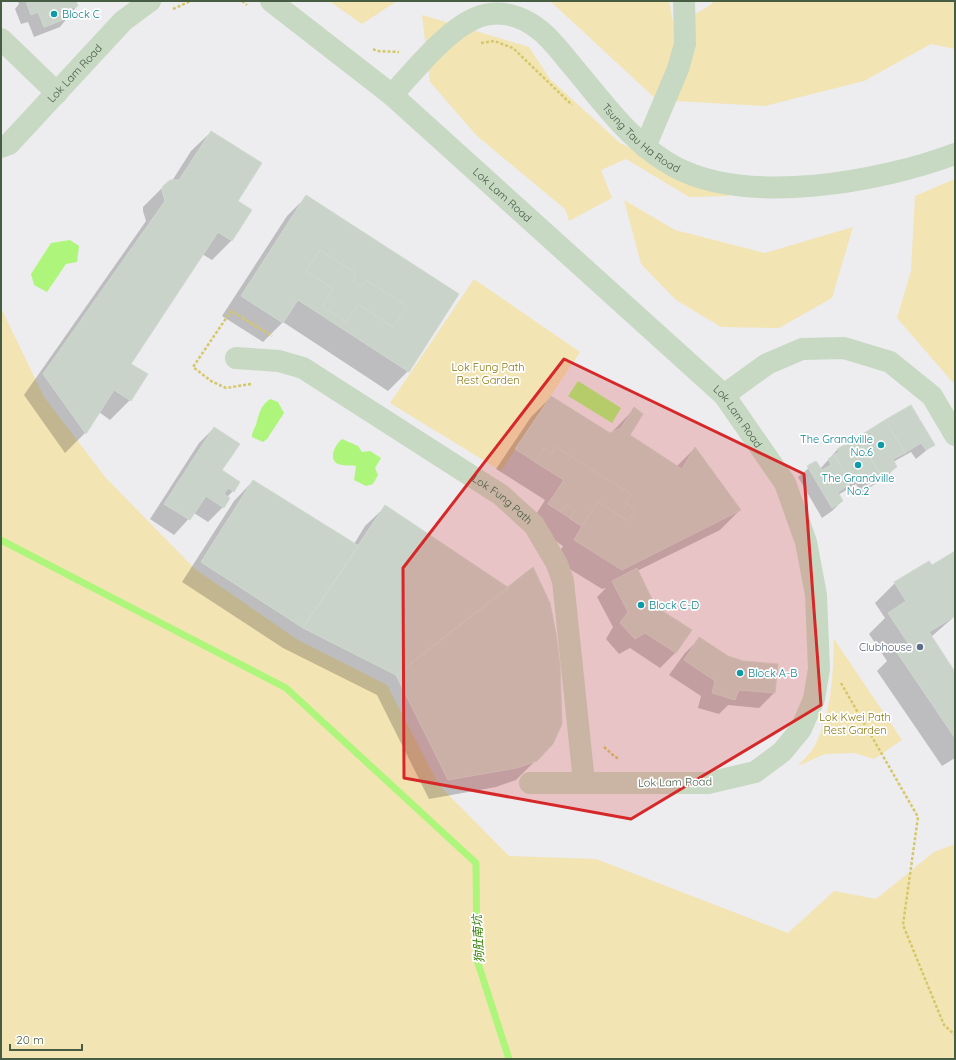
<svg xmlns="http://www.w3.org/2000/svg" width="956" height="1060" viewBox="0 0 956 1060" font-family="Quicksand,'Noto Sans TC',sans-serif">
<style>
.green{fill:#f3e4b4}
.water{fill:#aef67b}
.shadow{fill:#0003;fill-rule:evenodd}
.lines{fill:none;stroke-linecap:round;stroke-linejoin:round}
.stream{stroke:#aef67b;stroke-width:7}
.building{fill:#c9d3c9;stroke:#cfd9d0}
.path{stroke:#d5c868;stroke-width:2.5;stroke-dasharray:3 2;stroke-linecap:butt}
.minor{stroke:#c7d9c3;stroke-width:22}
.marked{fill:#d62828;fill-opacity:0.2;stroke:#d62828;stroke-width:3;stroke-linejoin:round}
.culture-dot{fill:#0f9aa8;stroke:#fff;stroke-width:1.5}
.service-dot{fill:#5c6f8a;stroke:#fff;stroke-width:1.5}
.labels{text-anchor:middle;dominant-baseline:central;stroke-width:3.5;stroke-linejoin:round;paint-order:stroke}
.culture-label{font-size:11px;fill:#0d838f;stroke:#fff;text-anchor:start}
.street-label{font-size:11px;fill:#465c43;stroke:#fff}
.park-label{font-size:11px;fill:#84760c;stroke:#fff}
.service-label{font-size:11px;fill:#4e5e75;stroke:#fff;text-anchor:end}
.water-label{font-size:12px;font-style:italic;fill:#388105;stroke:#fff}
</style>
<rect width="100%" height="100%" fill="#edecef"/>
<!-- green -->
<path class="green" d="M329,1h68l-35,23z
M550,1h119l5,26 38,-23v-3h243v48l-24,-5 -67,37 -99,25 -108,-6z
M422,15l107,32 21,32 70,64 111,53 -42,1 -63,-38 -25,11 11,28 -43,23 -4,-12 -88,-73 -47,-54z
M955,179v206l-58,-67 14,-47 4,-75z
M624,200l51,30 90,23 88,-26 -21,71 -53,30 -58,-1 -45,-27 -35,-36z
M474,279l106,73 -79,119 -111,-68z
M1,308l43,89 62,81 89,91 103,71 89,45 52,100 70,71 87,3 192,74 46,-42 42,8 58,-47 21,-8v215h-954z
M834,639l68,101 -28,19 -20,-6 -29,1 -27,12c5,-6 12,-12 16,-19 18,-32 19,-73 20,-108z"/>
<!-- water -->
<path class="water" d="M70,240l9,6 -2,16 -11,2 -19,28 -13,-7 -3,-11 20,-31z
M578,381l43,27 -9,15 -44,-27z
M270,399l8,3 6,11 -17,26 -4,3 -11,-5c0,-5 2,-8 4,-12 3,-11 4,-19 14,-26z
M342,439l16,7 4,6 8,-1 11,7 -6,10 3,7 -5,9 -7,2 -12,-6 2,-14c-4,-1 -8,0 -13,-1 -17,-1 -9,-20 -1,-26z"/>
<!-- shadow -->
<path class="shadow" d="M18,1h57l2,5 -17,21 -26,10 -6,-15 -7,2 -6,-15 4,-5z
M211,132l25,70 -4,38 -20,20 -10,-6 -72,110v36l-20,20 -11,-8 -14,21 -20,20 -41,-58 122,-174 -3,-10v-4l20,-20 9,-6 19,-30z
M307,196l101,175 -20,20 -105,-69 -20,20 -41,-26 65,-100z
M551,397l59,37 24,-25 -5,27 48,30 18,-18 45,62 -20,20 -83,41 15,28 11,14 27,18 -15,22 -15,15 -30,-20 -11,6 -13,-15 7,-12 -16,-30 9,-9 -4,1 -47,-29 8,-14 -33,-22 15,-24 -49,-31 35,-52z
M911,406l23,38 -18,15 -5,-7 -18,10 3,5 -10,10 -25,16 -5,-9 -18,11 4,6 -10,10 -10,7 -24,-41 18,-15 4,7 17,-19zM886,473v3l-18,11 -1,-2z
M214,428l7,43 12,20 -6,6 -4,10 -15,15 -14,-9 -20,22 -24,-16 49,-76z
M253,481l101,63 11,-18 20,-19 167,237 -36,36 -20,7 -67,12 -52,-104 -94,-47 -101,-66 52,-81z
M955,552v64l-24,21 24,37v84l-13,8 -65,-95 10,-10 -18,-27 16,-16 -10,-15 20,-20 34,-21 3,5z
M700,638l27,18 16,6 31,31 -15,15 -31,-3 -9,9 -21,-6 3,-12 -32,-21 16,-22z"/>
<g class="lines">
<!-- stream -->
<path class="stream" d="M1,540l285,148 190,175 1,97 32,99"/>
</g>
<!-- building -->
<path class="building" d="M26,1h50l2,5 -10,4 3,7 -27,10 -6,-15 -7,3z
M211,131l51,32 -24,38 14,9 -20,31 -14,-9 -87,132 17,10 -17,27 -17,-11 -28,44 -43,-60 122,-173 -3,-10 1,-5 7,-6h9z
M306,195l153,99 -50,78 -111,-72 -15,23 -42,-27z
M320,250l37,24 -4,7 8,6 5,-7 41,26 -14,21 -35,-23 -12,18 -24,-16 11,-17 -27,-18z
M551,396l59,37 11,-5 13,-21 9,7 -13,21 52,34 13,-22 46,63 -119,60 -48,-30 8,-14 -34,-22 16,-24 -49,-31z
M911,405l24,40 -9,5 -5,-7 -16,10 -20,-33z
M885,420l20,33 -12,6 4,8 -15,10 -24,-40z
M214,427l26,17 -18,26 18,12 -6,10 -6,-4 -4,6 6,4 -6,10 -18,-12 -16,24 -26,-16z
M858,437l24,40 -10,6 -6,-8 -15,8 -17,-28 5,-3 -2,-3z
M556,447l75,47 -6,9 11,7 -8,11 -30,-19 -16,24 -12,-7 5,-8 -9,-6 -5,7 -13,-8 16,-24 -29,-18 9,-14 8,6z
M834,455l17,28 -13,9 5,9 -11,7 -25,-42 9,-5 6,9 9,-5 -3,-6z
M253,480l106,66 -56,82 -102,-66z
M385,505l124,83 -113,87 -93,-47z
M955,551v65l-26,16 26,40v66l-59,-87 12,-8 -20,-30 18,-12 -12,-19 35,-21 3,4z
M533,567l17,36 6,30 4,31 2,60 -9,20 -16,17 -20,7 -69,12 -52,-105z
M637,568l15,31 12,13 28,18 -16,23 -31,-20 -10,6 -15,-16 8,-11 -16,-31z
M699,637l29,19 15,5 35,3 -3,29 -36,-3 -4,10 -23,-7 3,-12 -31,-21z"/>
<g class="lines">
<!-- path -->
<path class="path" d="M242,1l5,4
M173,9l18,-8
M481,43l13,-2 19,7 59,57
M373,49l4,2 22,1
M251,384l-25,4 -15,-7 -18,-14 38,-56 41,25
M841,683l77,134 -15,108 41,100 11,10
M604,747l10,9 5,3"/>
<!-- minor -->
<g class="minor">
<path id="s1" d="M271,1l121,94 332,300 61,88 21,59 10,53 3,74 -5,30 -13,30 -19,23 -27,20 -47,11h-178"/>
<path d="M1,39l56,54"/>
<path id="s2" d="M392,95c24,-26 63,-77 98,-81 17,-2 34,4 47,14 13,9 22,22 32,34 32,37 62,82 106,105 74,39 205,15 280,-13"/>
<path id="s3" d="M1,147l8,-3 114,-123 27,-20"/>
<path d="M645,147l33,-78 7,-25 -1,-43"/>
<path id="s4" d="M236,358l43,3 24,7 198,127 33,30 23,39 6,17 21,201"/>
<path d="M724,395l43,-31 35,-15 42,-1 46,14 42,34 23,39"/>
</g>
</g>
<!-- marked area -->
<path class="marked" d="M564,359l240,115 17,231 -190,114 -227,-41 -1,-210z"/>
<!-- markers -->
<g class="culture-dot">
<circle cx="54" cy="14" r="4"/>
<circle cx="881" cy="445" r="4"/>
<circle cx="858" cy="465" r="4"/>
<circle cx="641" cy="605" r="4"/>
<circle cx="740" cy="673" r="4"/>
</g>
<circle class="service-dot" cx="920" cy="647" r="4"/>
<g class="labels">
<!-- culture labels -->
<g class="culture-label">
<text x="62" y="14">Block C</text>
<text x="873" y="439" text-anchor="end">The Grandville<tspan x="873" dy="13">No.6</tspan></text>
<text x="858" y="478" text-anchor="middle">The Grandville<tspan x="858" dy="13">No.2</tspan></text>
<text x="649" y="605">Block C-D</text>
<text x="748" y="673">Block A-B</text>
</g>
<!-- street labels -->
<g class="street-label">
<text stroke="none"><textPath href="#s3" startOffset="105">Lok Lam Road</textPath></text>
<text stroke="none"><textPath href="#s2" startOffset="332">Tsung Tau Ha Road</textPath></text>
<text stroke="none"><textPath href="#s1" startOffset="302">Lok Lam Road</textPath></text>
<text stroke="none"><textPath href="#s1" startOffset="626">Lok Lam Road</textPath></text>
<text stroke="none"><textPath href="#s4" startOffset="307">Lok Fung Path</textPath></text>
<text transform="translate(675 782) rotate(-1)">Lok Lam Road</text>
</g>
<!-- park labels -->
<g class="park-label">
<text x="488" y="367">Lok Fung Path<tspan x="488" dy="13">Rest Garden</tspan></text>
<text x="855" y="717">Lok Kwei Path<tspan x="855" dy="13">Rest Garden</tspan></text>
</g>
<!-- service labels -->
<g class="service-label">
<text x="912" y="647">Clubhouse</text>
</g>
<!-- water labels -->
<g class="water-label">
<text transform="translate(478 939) rotate(-93)">狗肚南坑</text>
</g>
</g>
<!-- border -->
<rect width="956" height="1060" fill="none" stroke="#465c43" stroke-width="4"/>
<!-- scale -->
<path d="M10 1044v6h72v-6" fill="none" stroke="#465c43" stroke-width="2"/>
<text x="16" y="1044" font-size="12" fill="#465c43" stroke="#ffffff" stroke-width="3" paint-order="stroke">20 m</text>
</svg>
